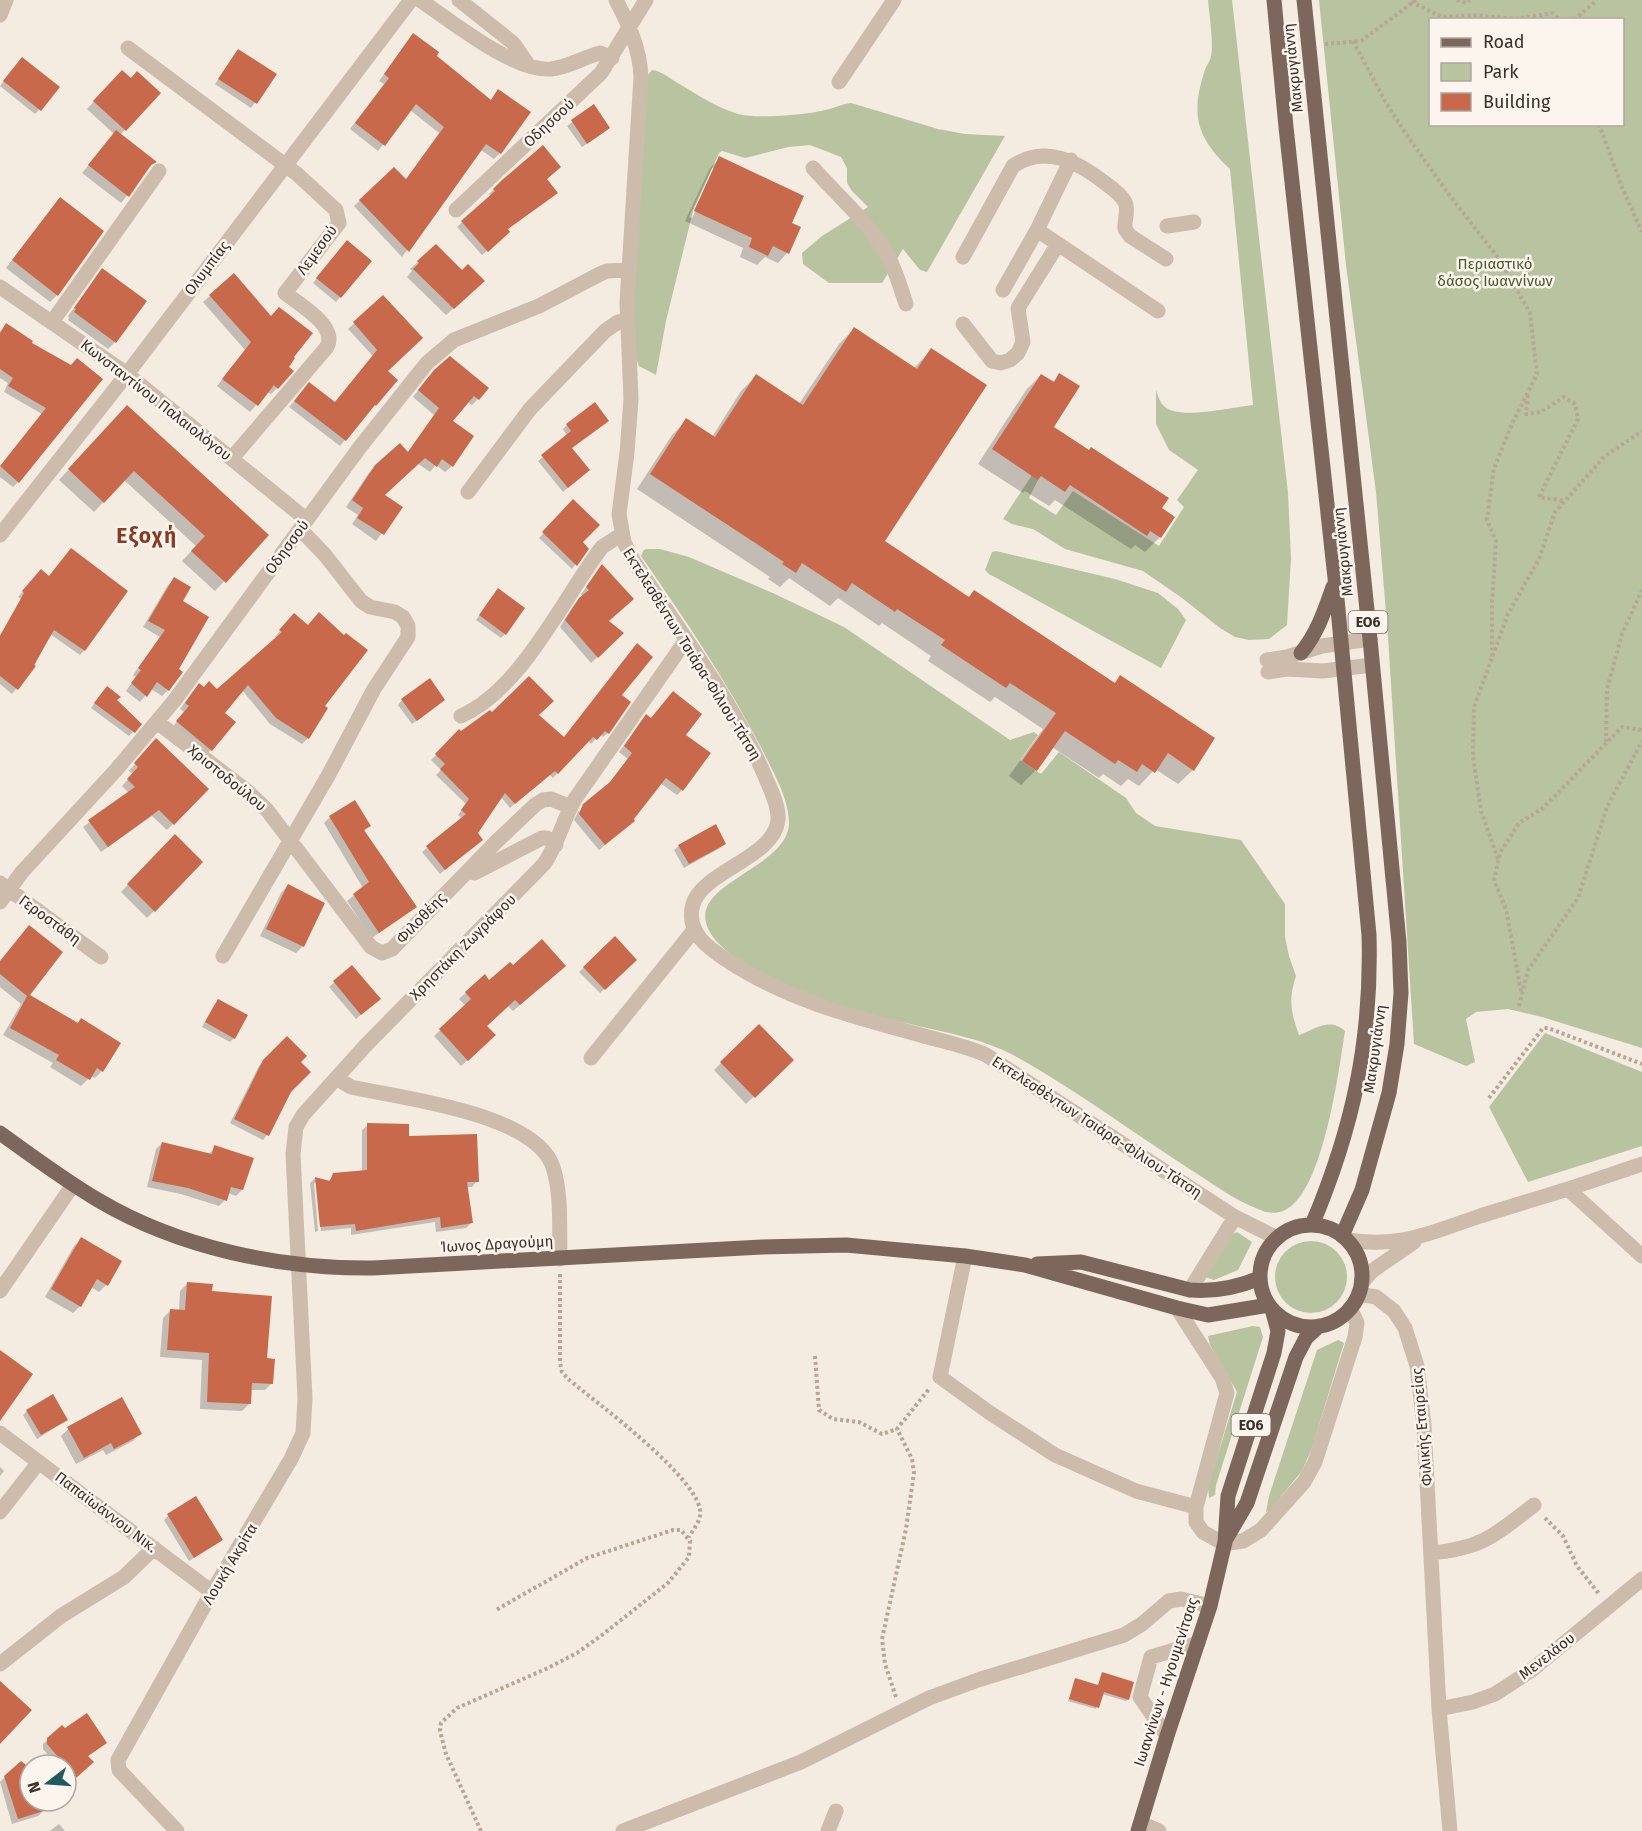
<svg xmlns="http://www.w3.org/2000/svg" width="1642" height="1831" viewBox="0 0 1642 1831" font-family="'Fira Sans',sans-serif">
<style>
.green{fill:#b8c4a0;fill-rule:evenodd}
.shadow{fill:#0003;fill-rule:evenodd}
.building{fill:#c8694b}
.lines{fill:none;stroke-linecap:round;stroke-linejoin:round}
.path{stroke:#b9a596;stroke-width:4;stroke-dasharray:3 3;stroke-linecap:butt}
.minor{stroke:#cdbbac;stroke-width:15}
.major{stroke:#7d675c;stroke-width:15}
.labels{text-anchor:middle;dominant-baseline:central;stroke-width:5;stroke-linejoin:round;paint-order:stroke}
.shield{fill:#fbf5ee;stroke:#756b66;stroke-width:1.5}
.shield-label{font-size:14px;font-weight:bold;fill:#3b302b}
.street-label{font-size:15px;fill:#3b302b;stroke:#fbf5ee}
.park-label{font-size:15px;fill:#4a5a2e;stroke:#fbf5ee}
.district-label{font-size:21px;font-weight:bold;letter-spacing:1.5px;fill:#8c3b22;stroke:#fbf5ee}
</style>
<rect width="100%" height="100%" fill="#f4ebe1"/>
<!-- green -->
<path class="green" d="M1208,0h24l56,493 3,65 -4,67 -18,14 -20,1 -14,-3 -15,-9 -38,-30 -39,-27 -78,-22 -32,-20 -21,-5 -9,-5 29,-44 6,5 -9,18 27,17 17,-24 86,55 25,-39 -7,-7 21,-30 -29,-20 -13,-26v-34c2,6 4,13 9,17 17,13 67,0 88,-2l-23,-236c-32,-30 -40,-53 -26,-96 1,-6 6,-11 7,-17 3,-11 -2,-43 -3,-56z
M1319,0h323v1048l-100,-31 -34,-8 -32,3 -10,7 9,43 -9,4 -52,-22 -26,-407 -12,-145 -30,-227zM1430,20h192v104h-192z
M652,70c9,1 16,7 24,12 19,11 41,26 62,32 18,5 68,1 87,-4 10,-2 16,-6 26,-7l87,26 27,5 40,2 -78,136 -7,-2 -17,-21 -21,34h-53l-26,-19 -1,-11 20,-17 46,-29 -16,-16 -5,-8v-15l-6,-11 -31,-12 -22,2 -43,11 -23,-7 -3,2 -26,58 -27,110 -10,54 -17,-9 -5,-13v-90l13,-187z
M646,549h14l29,8 86,37 69,33 166,113 24,-8 4,3 -18,25 21,14 18,-22 67,46 10,15 19,13 86,14 44,64v33l4,19 7,20c-8,23 -5,37 3,59 17,-6 30,-18 46,-4 -6,38 -22,165 -62,180 -8,3 -17,2 -25,-2 -24,-9 -46,-26 -67,-39 -59,-38 -115,-80 -176,-114 -33,-18 -69,-23 -105,-32 -54,-12 -105,-28 -153,-54 -17,-9 -36,-20 -46,-36 -32,-50 77,-63 78,-111 0,-21 -12,-44 -21,-62 -36,-72 -81,-139 -127,-205l2,-5z
M996,551l119,28 43,14 20,16 8,11 -25,48 -172,-94 -4,-4 7,-18z
M1545,1033l97,39v74l-114,36 -39,-75z
M1237,1232l15,10 -14,28 -24,10 -9,-3 28,-43z
M1275 1277a36 36 0 1 1 72 0a36 36 0 1 1-72 0Z
M1253,1326l7,1 3,10 -47,148 -1,10 -6,3 -1,-11 29,-95 -27,-47 -2,-9z
M1338,1340l6,3 -32,105 -10,23 -33,40 -3,1 3,-16 48,-146z"/>
<!-- shadow -->
<path class="shadow" d="M408,41l27,15 55,45 9,-10 1,62 -6,6 -13,-9 -79,107 -48,-51 40,-37 11,12 34,-48 -29,-23 -32,41 -28,-22 34,-45 -5,-3z
M238,51l37,23 -24,34 -36,-24z
M18,63l21,47 -4,4 -35,-28z
M115,79l44,14 -39,42 34,27 -33,41 -39,-30 32,-39 -27,-25z
M594,106l10,26 -22,15 -15,-21z
M720,158l70,65 -3,30 -9,10 -13,-6 -8,8 -17,-8 3,-9 -58,-27 25,-53zM712,168h4l-24,50 -3,-1z
M545,179l-39,51 2,2 -26,23 -25,-28 34,-31 -2,-2 14,-13z
M60,199l-3,96 -7,7 -44,-34z
M436,246l40,42 -30,27 -39,-38 5,-6 -2,-2z
M342,247l28,14 -34,41 -23,-19z
M102,270l13,72 -7,7 -40,-29 1,-3 -1,-1z
M210,296l82,61 -15,31 -6,6 -4,-2 -17,20 -33,-26 28,-36 -42,-48z
M383,297l3,74 -41,69 -5,6 -51,-39 15,-17 30,13 39,-47 -25,-27z
M6,325l24,18 41,24 -53,115 -5,5 -13,-10v-10l42,-53 -38,-22 4,-9 -8,-5v-46z
M854,329l60,39 17,-18 -48,192 85,56 6,-7 140,93 7,-7 72,93 -15,14 -23,-15 -16,17 -11,-7 -7,7 -18,-12 -4,4 -47,-31 -16,23 -15,15 -12,-9 34,-47 -48,-32 -5,5 -62,-41 3,-5 -49,-33 -3,3 -41,-28 -8,8 -41,-28 -9,9 -12,-8 2,-2 -133,-88 35,-54 15,-15 25,17 29,-46 15,-15 43,28 40,-60z
M450,358l28,41 -6,6 -5,-4 -16,21 1,44 -7,6 -9,-7 -6,7 -13,-9 -34,32 18,12 -25,34 -24,-17 6,-9 -12,-8 23,-34 7,-7 31,-13 27,-38 -21,-18 15,-19z
M1041,375l11,8 8,-8 -8,52 37,24 71,58v28l-15,15 -10,-7 -4,4 -76,-49 -6,6 -24,-15 -2,2 -45,-29 48,-74z
M594,404l-23,45 12,26 -20,17 -25,-31 29,-25 -4,-7 4,-4z
M118,417l149,119 -52,55 -33,-30 14,-15 -72,-66 -30,32 -35,-32z
M573,502l8,40 6,7 -15,20 -33,-31z
M602,566l5,56 15,11 -31,30 -31,-36 13,-21 10,-9 -2,-3z
M37,576l47,75 -4,4 -30,-21 -16,33 -22,27 -12,-10v-49l21,-36 -3,-2z
M174,579l7,23 -4,67 -9,21 -6,6 -11,-7 -11,13 -14,-11 10,-14 -3,-2 27,-38 -17,-10 25,-42z
M494,595l11,39 -4,4 -25,-18z
M289,621l34,85 -15,32 -6,6 -32,-20 -28,-34 -19,23 -12,37 -6,6 -33,-28 12,-16 -4,-3 13,-18 11,-2 13,2 60,-52 -2,-2z
M102,693l13,7 18,32 -4,4 -38,-28z
M620,696l-12,37 -5,4 -3,-3 -9,10 -4,-4 -34,38 -4,-4 -39,34 -9,-11 -25,36v11l-36,30 -18,-22 41,-33 -5,-4 8,-11 -30,-29 5,-5 -10,-10 28,-28 78,-17 26,24z
M402,700l37,4 -27,20 -14,-19z
M646,716l37,19 -1,55 -5,5 -17,-12 -33,43 -28,24 -25,-30 4,-8 28,-25 22,-28 -9,-7z
M150,746l57,43 -40,41 -15,-14 -51,36 -18,-25 46,-34 -7,-7 11,-12 -4,-3z
M330,817l39,9 -5,5 51,76 -43,31 -25,-37 16,-13 -39,-65z
M175,836l26,26 -54,56 -26,-26z
M724,844l-4,4 -36,20 -10,-18 5,-4z
M288,885l15,61 -7,7 -36,-17 21,-43z
M615,938l20,22 -35,33 -21,-21z
M0,962l27,34 50,28 4,-4 21,51 -7,7 -4,-2 -10,10 -31,-19 3,-4 -50,-28 18,-31 -21,-17z
M352,967l22,36 -18,16 -27,-32z
M512,967l46,5 -45,39 -5,-5 -23,20 9,9 -33,31 -27,-30 32,-30 -7,-7 25,-23 5,6z
M218,1001l16,37 -4,4 -28,-15 12,-22z
M759,1026l33,34 -46,44 -32,-34z
M287,1038l2,53 -22,44 -4,5 -33,-17 29,-57z
M368,1125l109,56 -5,6h-6l5,36 -5,5 -30,4 -1,-10 -84,13v-7l-30,3 -4,-48h-3l4,48 -3,1 -5,-49 5,-5 13,4 6,-7 28,-3v-42z
M162,1143l46,12 7,-8 27,43 -6,6 -8,-3 -3,7 -6,6 -38,-12 -34,-7 9,-38z
M82,1239l24,46 -7,7 -8,-5 -11,19 -7,7 -28,-16 29,-51z
M187,1284l79,76 6,23 -7,7h-15l-1,14 -7,7 -42,-2 2,-49 -42,-3 3,-39 7,-7h9l1,-20z
M27,1411l40,9 -30,19 -14,-24z
M68,1429l72,4 -7,8 -27,14 -3,-5 -27,14 -15,-28z
M0,1467l4,4 -4,5z
M168,1516l53,24 -32,21 -25,-41z
M1103,1674l25,25 -2,2 -24,-7 -6,15 -28,-8 8,-22 22,7z
M62,1727l43,16 -18,14 5,5 -21,20 -5,-6v-11h-10l-13,-16v-5z
M30,1770v31h11l3,9 -6,6 -26,8 -12,-42 5,-5z
M59,1824l6,7h-15z"/>
<!-- building -->
<path class="building" d="M413,33l26,19 -2,4 54,44 7,-11 33,23 -30,42 -15,-10 -77,108 -50,-52 35,-33 12,12 38,-52 -28,-23 -31,42 -30,-23 34,-45 -5,-4z
M238,49l39,25 -20,30 -39,-25z
M22,57l38,30 -19,24 -38,-30z
M122,70l9,8 6,-7 24,22 -35,38 -33,-30z
M594,104l16,24 -23,16 -16,-24z
M116,130l41,32 -6,3 -22,32 -41,-32z
M543,145l18,22 -14,12 11,14 -50,36 2,3 -22,20 -27,-31 34,-30 -2,-2 9,-9z
M719,156l85,40 -12,27 9,4 -12,27 -16,-8 -5,10 -19,-9 3,-9 -58,-27z
M60,197l44,34 -46,65 -46,-36z
M347,240l25,21 -31,37 -25,-20z
M436,244l26,26 6,-6 17,17 -31,28 -41,-40 6,-6 -2,-2z
M102,268l45,33 -31,42 -42,-31 2,-3 -2,-1z
M234,273l37,43 8,-9 34,26 -19,24 1,1 -6,9 5,4 -16,18 -4,-4 -16,21 -36,-27 29,-37 -42,-47z
M383,295l40,43 -35,33 10,9 -22,26 -1,-1 -29,36 -52,-40 15,-19 26,20 42,-52 -24,-28z
M6,323l27,18 -1,2 39,22 6,-7 26,21 -84,104 -19,-17 46,-58 -38,-22 5,-8 -13,-9v-36z
M854,327l63,42 14,-21 56,37 -102,156 84,56 5,-7 141,93 5,-8 95,63 -21,33 -26,-18 -13,20 -13,-9 -5,8 -19,-12 -3,4 -50,-33 -28,40 -15,-10 34,-48 -46,-30 -4,5 -65,-43 4,-5 -48,-31 -2,3 -43,-29 -6,9 -44,-29 -6,10 -14,-9 2,-2 -134,-88 36,-56 29,19 41,-63 47,31z
M450,356l39,32 -10,12 -5,-4 -21,25 21,15 -21,31 -11,-8 -5,8 -12,-9 -40,37 18,12 -19,28 -27,-17 6,-10 -11,-8 23,-35 25,-22 8,9 31,-44 -21,-18 16,-20z
M1059,373l21,13 -26,41 35,23 2,-3 78,51 -7,10 13,9 -14,21 -11,-7 -3,5 -77,-51 -5,7 -24,-16 -3,4 -46,-31 49,-75 13,8z
M595,402l14,19 -37,27 18,22 -22,18 -27,-33 30,-24 -5,-7z
M127,405l142,130 -43,48 -35,-32 14,-15 -71,-65 -30,32 -36,-34z
M573,499l27,26 -17,17 6,7 -12,17 -35,-34z
M71,548l57,43 -43,60 -31,-21 -20,35 2,1 -18,24 -18,-14v-40l24,-43 -2,-2 19,-22 8,7z
M602,564l32,35 -25,22 15,12 -26,25 -33,-38 14,-22 10,-8 -3,-3z
M174,577l17,10 -8,14 26,16 -30,52 4,3 -14,19 -12,-9 -10,15 -16,-14 10,-13 -3,-2 27,-38 -17,-9z
M498,588l27,20 -19,27 -27,-20z
M319,612l25,23 2,-2 22,17 -43,56 3,2 -19,31 -33,-21 -28,-33 -23,28 11,9 -24,29 -36,-30 13,-15 -4,-3 14,-20 5,4 5,-6 8,8 65,-57 -3,-2 15,-17 14,12z
M637,643l16,14 -31,38 9,7 -22,32 -4,-3 -8,9 -4,-3 -35,37 -3,-3 -40,33 -10,-11 -27,40 5,7 -38,30 -19,-24 40,-32 -5,-4 8,-11 -29,-30 5,-5 -10,-10 24,-25 2,2 29,-21 2,2 37,-36 25,25 -15,14 25,22z
M430,678l15,22 -28,21 -16,-22z
M107,686l14,11 -4,3 25,24 -7,9 -41,-30z
M673,691l29,23 -16,21 25,18 -28,38 -17,-13 -32,41 1,2 -30,24 -26,-31 4,-10 27,-22 22,-29 -8,-7 22,-32 5,4z
M156,738l53,51 -35,36 -15,-15 -51,37 -20,-27 47,-33 -8,-8 11,-12 -4,-4z
M355,800l16,26 -7,4 53,77 -38,26 -26,-39 16,-12 -40,-66z
M716,824l10,20 -37,20 -11,-19z
M175,834l28,28 -48,50 -28,-28z
M288,884l37,19 -21,44 -38,-18z
M29,925l34,27 -33,43 48,28 3,-5 40,25 -18,29 -6,-4 -7,12 -34,-20 3,-5 -49,-27 17,-32 -27,-22v-13z
M615,936l22,24 -32,30 -22,-23z
M542,939l24,27 -46,39 -5,-5 -28,26 9,9 -28,26 -29,-32 32,-30 -6,-7 20,-18 4,6 21,-18 3,3z
M352,965l29,34 -20,16 -28,-34z
M218,999l30,16 -13,24 -30,-17z
M759,1024l35,36 -39,38 -35,-36z
M287,1036l20,20 -6,6 10,10 -20,20 -22,44 -35,-17 29,-59z
M367,1123l42,1v12l68,-2 2,48h-12l6,41 -32,5 -1,-11 -84,14 -1,-7 -35,3 -5,-50 15,4 3,-8 34,-3z
M162,1142l50,12 2,-9 40,13 -11,32 -12,-3 -4,14 -39,-13 -36,-7z
M81,1237l41,24 -14,25 -11,-7 -16,28 -30,-18z
M187,1282l26,2 -1,7 60,5 -5,62 8,1 -2,25 -21,-1 -1,21 -44,-2 2,-49 -42,-3 3,-41 15,1z
M0,1350l33,24 -33,47z
M53,1394l15,26 -27,15 -15,-25z
M122,1397l20,37 -28,15 -3,-6 -27,15 -17,-31z
M196,1496l27,44 -29,18 -27,-44z
M1102,1672l32,10 -5,18 -25,-8 -5,16 -30,-9 6,-21 23,7z
M0,1681l32,29 -32,34z
M87,1713l20,30 -19,13 6,6 -18,16 -29,-34v-6l15,-13 3,3z
M21,1761l9,7v33h33v4l-45,14 -14,-43z"/>
<g class="lines">
<!-- path -->
<path class="path" d="M1457,0l9,3 4,-3
M1411,2l31,15 32,-2 43,4 36,-6 7,7
M1574,20l23,-20
M1353,41l32,60 19,30 46,65 50,64 30,53 7,61 -25,50 -18,44 -7,52 9,21 -4,61v56
M1325,44l36,-3 55,-41
M1599,124l24,66 19,42
M1528,395l-2,19 15,-2 23,-15 11,7 3,15 -39,78 25,4
M1606,742l1,-53 15,-55 20,-44
M1498,859l-17,-48 -8,-54 1,-50 34,-93 31,-55 16,-47 49,-55 38,-26
M1521,991l-15,-82 -12,-28 6,-28 19,-30 24,-15 79,-81 20,3
M1519,1006l9,-36 50,-72 29,-91 35,-66
M1489,1098l54,-70h5l94,36
M560,1274v89l2,9 6,7c25,21 139,104 132,137 -1,7 -8,15 -11,21
M815,1356l4,54 14,9 26,3 23,12 15,-5
M1545,1518l18,18 14,30 22,28
M896,1697l-11,-33 -3,-25 24,-110 8,-56 -2,-14 -15,-30 32,-40
M481,1831l-35,-77 -6,-23 1,-8 16,-15 91,-40 29,-15 25,-18 66,-52 21,-26 1,-16 -9,-11h-8l-86,28 -91,52"/>
<!-- minor -->
<path class="minor" d="M420,0c31,21 94,72 131,69 18,-2 33,-12 49,-16l12,5
M459,0l54,43 16,23
M616,0c13,25 24,49 25,77l-14,226 4,96 -4,54 -8,61 5,28 9,18c46,71 102,143 134,221 5,11 12,26 11,39 -4,38 -75,51 -85,84 -8,28 15,44 35,57 58,38 122,55 189,73 23,7 47,11 69,21l249,162 42,21
M0,15l6,-15
M128,48l169,126 39,36 3,13 -54,70c15,12 53,33 42,54l-95,111
M839,82l55,-82
M813,168c24,27 53,52 72,83 10,16 15,35 21,53
M456,210l145,-137 45,-73
M1167,226l27,-4
M1037,230l121,81
M963,257l50,-91c32,-22 65,-4 92,17 7,5 16,11 20,19 4,8 -1,19 0,27l5,7 36,23
M0,287l127,87 180,146
M1003,290l34,-60 34,-70
M52,322l107,-151
M963,324l29,37 9,2 9,-3 8,-7 5,-11 -5,-34 40,-64
M468,492l62,-83 75,-78 13,-9 9,-2
M0,535l127,-161 284,-374
M1267,660l20,-3 35,-11 48,-7
M1268,672l19,-3 36,2 49,-6
M461,716c61,-27 101,-116 141,-169l20,-13
M157,722l90,69 20,19 104,137 11,6 10,-4 104,-107 39,-37 8,-5 8,-1 20,8
M468,871l6,2 68,-35h5l9,7
M0,883l101,74
M0,902l22,-30 94,-102 58,-69 186,-254 67,-84 27,-23 85,-34 61,-32 7,-3 21,-1
M223,956l105,-180 46,-87 34,-52v-11l-5,-9 -8,-5 -25,-5 -9,-6 -36,-46 -25,-26
M591,1058l103,-128
M336,1078l15,9c49,11 184,26 202,80 9,28 6,62 7,92
M1568,1189l74,-25
M1347,1240c55,8 83,-7 133,-24 29,-9 58,-18 88,-27l74,67
M965,1256l-25,121 50,36 65,42 81,36 60,16
M1361,1284l11,-13 42,-29
M1190,1290l45,-73
M0,1291l73,-106
M1358,1294l18,3 18,14 11,17 12,38 7,59 15,284 11,122
M1177,1308l45,70 5,15 -31,114v15l7,10 16,9 10,2 14,-2 18,-11 43,-48 11,-20 40,-125 2,-14 -7,-15
M0,1433l212,159
M0,1512l39,-50
M1431,1553c52,-5 64,-18 103,-48
M0,1664l61,-48 63,-39 30,-29
M1439,1709l34,-7 22,-8 17,-11 21,-14 109,-90
M1167,1736l-27,-39 11,-40 47,-14
M1141,1823l18,8
M177,1831l-58,-61 -1,-10 94,-168 79,-133 12,-26 2,-35 -12,-244 3,-27 7,-12 63,-70 178,-181c14,-20 19,-44 31,-65l111,-159
M623,1831l178,-69 128,-64 49,-18 146,-45 18,-11 27,-23 12,-2 29,7
M828,1831l8,-20"/>
<!-- major -->
<path class="major" d="M1274,0l12,127 49,451 34,357c3,105 -16,193 -57,290
M1304,0l66,639 29,303 2,51 -4,51 -8,49 -27,97 -20,46
M1301,653c16,-19 24,-43 32,-66
M0,1133c32,23 64,47 98,67 81,48 182,69 275,68l389,-21 84,-2 119,11 60,9 152,43 31,7 61,-10
M1260 1276a51 51 0 1 1 102 0a51 51 0 1 1-102 0Z
M1037,1264l44,-2 109,28c25,2 46,-2 70,-12
M1226,1539l21,-36 49,-146 10,-19 13,-12
M1138,1831l29,-95 43,-130 15,-64 3,-46 46,-143 4,-22 -6,-22"/>
</g>
<g class="labels">
<!-- shield labels -->
<g class="shield">
<rect x="1348.5" y="611" width="39" height="22" rx="4.5"/>
<rect x="1231.5" y="1414" width="39" height="22" rx="4.5"/>
</g>
<g class="shield-label">
<text x="1368" y="622">ΕΟ6</text>
<text x="1251" y="1425">ΕΟ6</text>
</g>
<!-- street labels -->
<g class="street-label">
<text transform="translate(1293 68) rotate(-96)">Μακρυγιάννη</text>
<text transform="translate(549 123) rotate(-43)">Οδησσού</text>
<text transform="translate(317 250) rotate(-54)">Λεμεσού</text>
<text transform="translate(207 268) rotate(-53)">Ολυμπίας</text>
<text transform="translate(156 400) rotate(38)">Κωνσταντίνου Παλαιολόγου</text>
<text transform="translate(287 547) rotate(-54)">Οδησσού</text>
<text transform="translate(1343 552) rotate(-96)">Μακρυγιάννη</text>
<text transform="translate(692 654) rotate(58)">Εκτελεσθέντων Τσιάρα-Φίλιου-Τάτση</text>
<text transform="translate(227 778) rotate(39)">Χριστοδούλου</text>
<text transform="translate(421 918) rotate(-46)">Φιλοθέης</text>
<text transform="translate(50 920) rotate(36)">Γεροστάθη</text>
<text transform="translate(463 947) rotate(-45)">Χρηστάκη Ζωγράφου</text>
<text transform="translate(1375 1049) rotate(-82)">Μακρυγιάννη</text>
<text transform="translate(1097 1127) rotate(33)">Εκτελεσθέντων Τσιάρα-Φίλιου-Τάτση</text>
<text transform="translate(497 1244) rotate(-3)">Ίωνος Δραγούμη</text>
<text transform="translate(1422 1427) rotate(-95)">Φιλικής Εταιρείας</text>
<text transform="translate(106 1512) rotate(37)">Παπαϊωάννου Νικ.</text>
<text transform="translate(230 1564) rotate(-59)">Λουκή Ακρίτα</text>
<text transform="translate(1547 1656) rotate(-38)">Μενελάου</text>
<text transform="translate(1166 1682) rotate(-72)">Ιωαννίνων - Ηγουμενίτσας</text>
</g>
<!-- park labels -->
<g class="park-label">
<text x="1495" y="264">Περιαστικό<tspan x="1495" dy="17">δάσος Ιωαννίνων</tspan></text>
</g>
<!-- district labels -->
<g class="district-label">
<text x="147" y="536">Εξοχή</text>
</g>
</g>
<!-- legend -->
<rect x="1429" y="18" width="195" height="108" fill="#fbf5ee" stroke="#aea6a0" stroke-width="1.5"/>
<rect x="1441" y="38" width="30" height="9" fill="#7d675c" stroke="#aea6a0" stroke-width="1.5"/>
<text x="1483" y="48" font-size="18" fill="#3b302b">Road</text>
<rect x="1441" y="63" width="30" height="18" fill="#b8c4a0" stroke="#aea6a0" stroke-width="1.5"/>
<text x="1483" y="78" font-size="18" fill="#3b302b">Park</text>
<rect x="1441" y="93" width="30" height="18" fill="#c8694b" stroke="#aea6a0" stroke-width="1.5"/>
<text x="1483" y="108" font-size="18" fill="#3b302b">Building</text>
<!-- north arrow -->
<g transform="translate(48 1783) rotate(253)"><circle r="28" fill="#fbf5ee" stroke="#aea6a0" stroke-width="1.5"/>
<path d="M0-4.5L10 22L0 15L-10 22Z" fill="#1f5a5e"/>
<text y="-9" font-size="16" font-weight="bold" text-anchor="middle" fill="#3b302b">N</text>
</g>
</svg>
